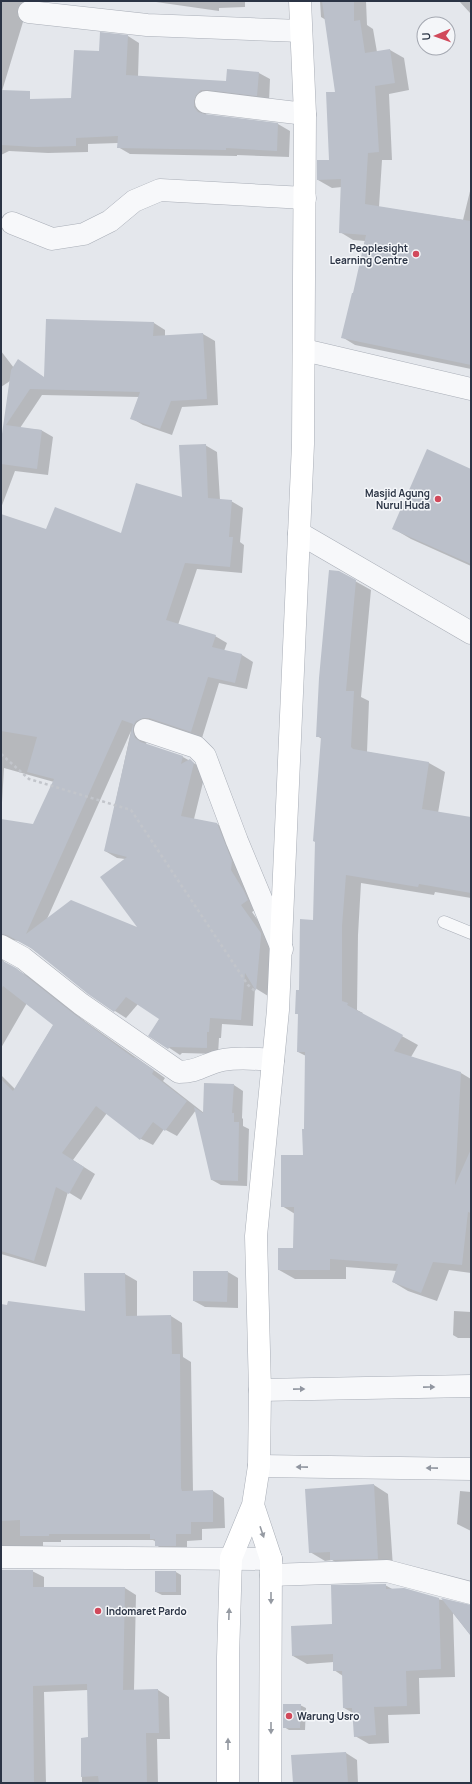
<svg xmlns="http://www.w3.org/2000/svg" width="472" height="1784" viewBox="0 0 472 1784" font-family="Manrope,sans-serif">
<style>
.shadow{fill:#0003;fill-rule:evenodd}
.building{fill:#bbc0ca;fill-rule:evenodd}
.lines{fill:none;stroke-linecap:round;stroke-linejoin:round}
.lane-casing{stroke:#a9aeb7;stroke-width:13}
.street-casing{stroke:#a9aeb7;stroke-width:23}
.secondary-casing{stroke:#a9aeb7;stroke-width:23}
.path{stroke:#c2c5cb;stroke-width:2.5;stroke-dasharray:3 3;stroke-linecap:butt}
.lane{stroke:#f7f8fa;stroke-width:12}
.street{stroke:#f7f8fa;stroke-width:22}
.secondary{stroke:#fff;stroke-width:22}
.oneway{fill:#9196a0}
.oneway2{fill:#959aa2}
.poi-dot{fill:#d1495b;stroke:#f4f6f9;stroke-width:1.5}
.labels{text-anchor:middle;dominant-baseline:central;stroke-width:3;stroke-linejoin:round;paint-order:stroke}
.poi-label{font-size:10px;font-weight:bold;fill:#2b3445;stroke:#f4f6f9;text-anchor:end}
</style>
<rect width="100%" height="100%" fill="#e4e7ec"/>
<!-- shadow -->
<path class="shadow" d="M1,1h26l-1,11 -24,79 16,16 54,-8 28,-47 28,-16 11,7 -1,34 89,5 32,-9 11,6 -1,23 -64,6 1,6 1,2 71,8 12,7 -1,26 -52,-2v1l-107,-2 -12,-7v-4l-30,1v8l-40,1 -39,-2 -8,4z
M149,1h96v6l-26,1v3z
M320,1h46l1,24 6,4 4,23 13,-2 14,8 5,32 -20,4 3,66h-10l-3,47 84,13 8,-33v182l-116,-24 -13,-8 12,-43 11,-53 -12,-1 -13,-8 2,-45 -10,1 -14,-8 12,-19 6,-68 -10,-73 -5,-3z
M459,1h12v13z
M154,323l11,7v6l38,-2 12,7 3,64 -36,2 -10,28 -29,-10 -12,-7 8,-21 -97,-2 -22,33 21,2 12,7 -5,38 -33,-4 -14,37v-74l2,1 7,-54 -9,6v-36l13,17 4,-7 27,17z
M205,445l12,7 3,48 11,1 12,7 -3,34 4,3 -2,28 -45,-4 -19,56 37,11 12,7 -3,8 18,4 11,7 -6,27 -28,-6 -17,55 -40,-14 -18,15 3,6 36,12 23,13 -12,49 23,5 12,7 30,76 -7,5 20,28 -4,56 -13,-8 -2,38 -31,-2 -1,14h-2l-1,16 -36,-1 -2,2 -30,-20 10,-17 -22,-14 -12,14 -11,-7 -84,-63 -12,-7 -6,-1 -7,2 -5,7v-434l45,16 76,3 61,-35zM131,731l-26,120 12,7 8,1 15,70 -93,-10zM4,768l50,14 -20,44 -33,-6z
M471,470v96l-60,-27 -17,-10z
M339,572l32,18 -10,107 8,4 -2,51 62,11 16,9 -7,41 33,5v80l-36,-6 -1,3 -73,-12 -3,52 -1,75 6,3 -1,1 56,31 -7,12 50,16 10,6v194l-22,-3 -12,31 -29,-10 -15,-9 4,-11 -51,-4v12h-51l-16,-9 15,-21 1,-35 -13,-8 22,-50 2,-100 -8,-4 1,-37 -3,-2 18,-92 8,-182 -5,-3z
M1,958l5,6 22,12 58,46 79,56 -2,3 41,32 30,-28 9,6 -1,27 1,1v7l6,3 -2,57 -26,-1 -9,-5 -16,-70 -19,26 -13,-7 -11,16 -12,-6 -34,-26 -34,47 22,14 -14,26 -13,-8 -22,75 -45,-13v-179l14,14 39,-65 -27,-21 -26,45z
M228,1272l10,6v30l-33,-1 -11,-6z
M85,1274h40l12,7v36l34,-1 11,7 1,34 8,5 2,130 20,-1 11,7 1,30 -23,1v11l-15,1v11h-20l-11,-7v-3l-3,-2h-92v2h-18v9h-32l-10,-5v-241l85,7z
M454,1311l17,1v26h-13l-5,-3z
M374,1485l14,9 5,73 -47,1 -14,-8 -7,1 -15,-9z
M460,1491l11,1v39l-14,-7z
M1,1570l31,1 12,6v11h81l11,7 -2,95h24l11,7 1,42h-13l1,44h-76v-45h7l-1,-48 -44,2 2,91h-45z
M176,1572l5,3v20h-19l-6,-3z
M385,1585l9,5 77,16v30l-18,-23 2,64 -36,1 1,36 -32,1 1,28 -20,1 -14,-8 -2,-23 -9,-5 -1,-32 -9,-6v-8l-27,2 -14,-8z
M300,1705l6,3 -1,22h-16l-5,-3z
M346,1753l11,7 1,23h-64l-2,-27z"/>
<!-- building -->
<path class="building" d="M322,1h32v20l6,-1 5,33 25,-4 5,34 -20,3 4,66 -11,1 -3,51 106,17v144l-130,-27 11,-45h1l13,-58 -27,-2 2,-54 -24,1v-20h12l-3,-68h9z
M100,32l28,3 -2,40 100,6 1,-12 32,3 -2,24 -49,-6h-7l-5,5 -2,6v6l4,5 6,2 74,9 -1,28 -51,-3v2l-109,-2 1,-12 -42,2v8l-41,1 -34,-2v-55l29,1v8l41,-1 3,-48 25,1z
M46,319l108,3 -1,14 50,-3 4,66 -36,2 -11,28 -30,-10 10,-27 -110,-3 -24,36 36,5 -5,39 -36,-5v-23l10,-71 7,-11 26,18z
M206,444l2,54 24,2 -3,37h4l-3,30 -45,-4 -19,57 50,15 -4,12 30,7 -7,29 -27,-6 -17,55 -42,-14h-6l-7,3 -3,5v6l2,6 6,4 42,14 -2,8 9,-5 4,4 -13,53 36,7 15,38 -1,9 13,21 4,9 -7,5 20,28v3l-5,55 -11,-18 -4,47 -31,-2 -1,14h-2v16l-37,-1 -2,2 -20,-13 11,-17 -33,-22 -12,15 -26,-18 -57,-46 -24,-13 -6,-1v-115l32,5 21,-45 -27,-7 10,-35 -36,-6v-217l45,15 9,-22 66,26 15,-50 46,14 -3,-52zM122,720l11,4 -29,127 23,6 -27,20 37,50 -66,-27 -45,34z
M427,449l44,20v95l-79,-35z
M329,570l10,1 17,9 -10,111h8l-3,56 2,2 76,13 -7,47 49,8v76l-52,-9 -1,3 -72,-12 -4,51v75l6,2 -1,2 56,30 -9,16 67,21 -6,113 16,-36v64l-3,-1 -6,53 -29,-3 -12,31 -29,-11 6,-18 -68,-5v11h-52v-22h15l1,-41h-13v-52h22l-1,-26h2l1,-77h-8l1,-38h-3l1,-24h3l1,-71 13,1 2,-78 -2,-1 8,-104h-5l3,-59z
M1,960l15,8 58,46 60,44 1,-1 19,13 -2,4 35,27 -22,30 -12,-9 -13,18 -44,-34 -34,47 22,14 -15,27 -13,-7 -22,74 -33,-10v-172l12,12 40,-66 -50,-39 -2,4z
M204,1083l30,1 -2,29h2v9h5l-1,59 -27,-1 -17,-73 9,6z
M193,1271h35l-1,31 -34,-1z
M84,1273h41l1,43 45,-1 1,39h8l1,134 1,3 31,-1v32h-22v12h-15v12h-21v-7h-5v-5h-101v2h-29v-16l-19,1v-217l6,1 1,-4 77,10z
M374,1484l4,75 -48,1v-8l-21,1 -4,-64z
M1,1570h32v17h92l-2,103 35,-1 1,44h-13l1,50h-48l-1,-7 -17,1v-39l7,-1 -1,-53 -54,2 1,97h-33z
M155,1571h21v21h-21z
M386,1584v5l18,-1 35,10 2,71 -35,2 1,35 -33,1 2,28 -22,2 -2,-29h-9l-1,-37h-9v-17l-41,2 -1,-30 41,-2 -1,-39z
M441,1598l30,7v31z
M283,1704h18l-1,24h-17z
M346,1752l2,31h-55l-2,-28z"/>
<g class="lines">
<!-- lane casing -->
<g class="lane-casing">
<path id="lane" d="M444,922l27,11"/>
</g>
<!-- street casing -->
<g class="street-casing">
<path id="street" d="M29,12l118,13 154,6
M206,102l99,12
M12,223l40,16 32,-5 26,-13 24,-20 26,-11 145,8
M304,350l167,39
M299,533l172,100
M145,730l51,17 9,9 32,85 45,108
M1,946l22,12 58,46 98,68c20,0 27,-9 44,-12 17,-3 34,-1 50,0
M260,1390l211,-4
M259,1466l212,3
M1,1557l270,2
M271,1575l116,-4 84,22"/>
</g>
<!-- secondary casing -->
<g class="secondary-casing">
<path id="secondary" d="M253,1505l18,54 -1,224
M228,1783v-126l3,-99 22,-53 6,-39 1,-76 -4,-154 22,-226 25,-566 2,-330 -5,-113"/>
</g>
<!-- path -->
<path class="path" d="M1,754l28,25 102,31 117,175 7,6"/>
<!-- lane -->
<use href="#lane" class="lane"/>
<!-- street -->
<use href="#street" class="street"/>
<!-- secondary -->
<use href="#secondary" class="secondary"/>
</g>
<!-- one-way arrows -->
<defs><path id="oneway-solid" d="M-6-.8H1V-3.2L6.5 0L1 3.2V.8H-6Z"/></defs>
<g class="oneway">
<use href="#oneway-solid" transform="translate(429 1387) rotate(-1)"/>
<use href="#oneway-solid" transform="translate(299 1389) rotate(-1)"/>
<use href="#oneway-solid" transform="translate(302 1467) rotate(-179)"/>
<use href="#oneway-solid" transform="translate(432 1468) rotate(-179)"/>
</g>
<g class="oneway2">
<use href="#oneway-solid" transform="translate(262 1532) rotate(71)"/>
<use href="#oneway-solid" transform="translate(271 1598) rotate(90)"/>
<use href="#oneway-solid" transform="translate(229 1614) rotate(-88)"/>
<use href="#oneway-solid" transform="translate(271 1728) rotate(90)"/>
<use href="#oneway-solid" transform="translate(228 1744) rotate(-90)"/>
</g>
<!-- markers -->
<g class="poi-dot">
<circle cx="416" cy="254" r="4"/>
<circle cx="438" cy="499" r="4"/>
<circle cx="98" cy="1611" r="4"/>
<circle cx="289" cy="1716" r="4"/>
</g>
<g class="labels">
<!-- poi labels -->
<g class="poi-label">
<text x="408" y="248">Peoplesight<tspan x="408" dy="12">Learning Centre</tspan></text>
<text x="430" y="493">Masjid Agung<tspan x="430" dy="12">Nurul Huda</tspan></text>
<text x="106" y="1611" text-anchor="start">Indomaret Pardo</text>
<text x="297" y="1716" text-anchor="start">Warung Usro</text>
</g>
</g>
<!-- border -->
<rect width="472" height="1784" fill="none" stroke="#2b3445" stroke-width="4"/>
<!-- north arrow -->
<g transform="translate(436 36) rotate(268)"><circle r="19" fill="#f4f6f9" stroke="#a4a8b1"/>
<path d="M0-3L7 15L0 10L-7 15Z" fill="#d1495b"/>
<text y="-6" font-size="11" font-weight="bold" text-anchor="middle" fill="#2b3445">U</text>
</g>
</svg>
